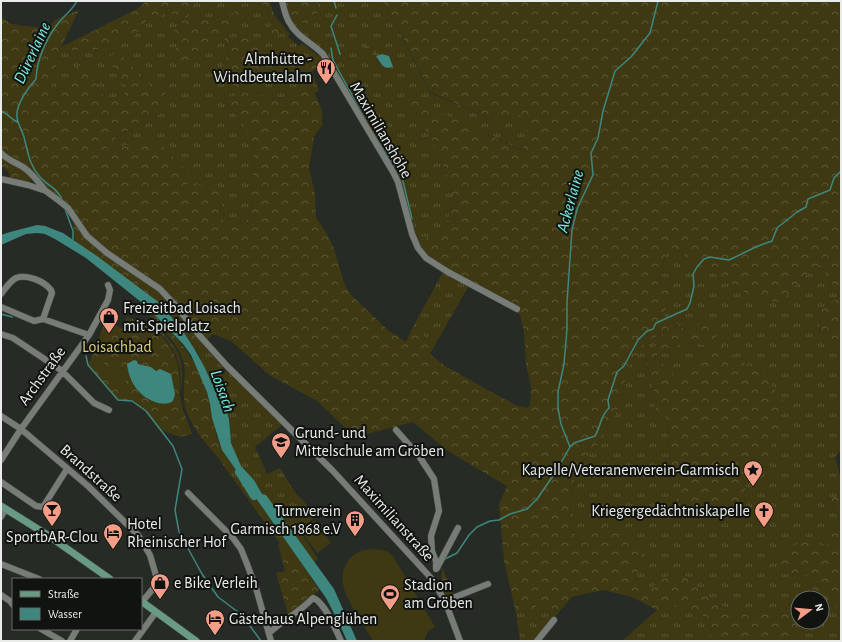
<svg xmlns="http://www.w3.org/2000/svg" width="842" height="642" viewBox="0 0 842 642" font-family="'Alegreya Sans',sans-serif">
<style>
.grass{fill:url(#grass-tufts);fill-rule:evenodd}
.forest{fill:url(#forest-crowns);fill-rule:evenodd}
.wetland{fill:url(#wetland-marsh)}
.garden{fill:#3f3913}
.water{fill:#3d877f}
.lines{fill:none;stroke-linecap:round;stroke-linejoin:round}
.stream{stroke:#3d877f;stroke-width:1.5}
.river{stroke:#3d877f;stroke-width:8}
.minor-casing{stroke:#434843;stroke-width:7}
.major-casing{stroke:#434843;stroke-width:8}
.minor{stroke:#777d76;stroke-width:6}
.major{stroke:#699a83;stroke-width:7}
.labels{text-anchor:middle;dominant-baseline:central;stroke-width:4;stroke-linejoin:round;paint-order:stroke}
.poi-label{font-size:16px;fill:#e9ece8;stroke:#111310;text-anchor:start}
.street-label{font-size:16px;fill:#e9ece8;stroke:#111310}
.park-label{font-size:16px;fill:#ded07d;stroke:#111310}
.water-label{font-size:17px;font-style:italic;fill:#7dece0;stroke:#111310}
</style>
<defs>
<pattern id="grass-tufts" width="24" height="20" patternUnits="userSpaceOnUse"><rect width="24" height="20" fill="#3f3913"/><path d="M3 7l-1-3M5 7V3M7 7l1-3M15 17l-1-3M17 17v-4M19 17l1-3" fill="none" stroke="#5b5635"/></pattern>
<pattern id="forest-crowns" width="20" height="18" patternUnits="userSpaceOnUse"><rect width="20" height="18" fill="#3f3913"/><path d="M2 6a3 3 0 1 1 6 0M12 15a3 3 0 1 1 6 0" fill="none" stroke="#5b5635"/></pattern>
<pattern id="wetland-marsh" width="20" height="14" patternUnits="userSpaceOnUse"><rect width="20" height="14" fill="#3f3913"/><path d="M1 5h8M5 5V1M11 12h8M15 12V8" fill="none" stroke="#5b5635"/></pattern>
</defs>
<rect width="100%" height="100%" fill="#262c25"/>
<!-- grass -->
<path class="grass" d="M189,1h72l12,22 -4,6 11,5 6,-4 4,4 -2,3 11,9 3,-3 16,13 3,-2 4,8 -5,3 -2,-5 -20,11 6,9 -6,9v8l-29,1 -17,-8 -28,9 27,36 3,19 -3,64 -25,11 -3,-9 1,-12 -26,-23 -11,3 -60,-43 -18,5 -3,-4 17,-13 33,-15 7,-12 3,-13 -24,-11 -12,-20 -22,-4 3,6 16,23 -5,13h-15l-8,-10 -3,-17 -27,14 -14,4v-20l4,-20 41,-2 23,-12 9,1 16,-19 12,-2 9,-10 15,17 -11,7 3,12 18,21 18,-27h12l5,13 -7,19 38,3 4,-11 -5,-14 -26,-6 -4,-3 4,-12 15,-9 -7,-11 -11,10 -40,6 -8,-3 10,-9z
M315,1h68l16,30 31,62 63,27 25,-5 12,5 -6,31 -120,-55 28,43 19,46 2,18 -7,23 -10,8 -18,7 -17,-56 -80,-136 -21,-18 -6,-6 -5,-9 31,-7zM371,41l4,5 14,10 -10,8 -9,-12z
M312,73l7,18 -5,2 -8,-11z
M668,245l88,54 21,3 11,-8 13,-16 19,-14 20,33 -20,12 -1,27 22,17v97l-6,7 6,22v17l-12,3 12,23v8l-16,1 6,13 -11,2 -37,28 23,-1 10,25h-18v18l-6,-8 -48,5 -31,-10 -24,-26 -17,-4 -20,15 -72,-43 -11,-24 6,-51 27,-30 20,-40 4,-30 21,-29 18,-8 -19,27 9,36 1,19 10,2 5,48 11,15 27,26 38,7 -3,-17 7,-38 18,4 -7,-90 -50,-24 -13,13 -21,19 -23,-24 28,-13 29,2 5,-16 -13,-7 -16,9 -24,-15 8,-29 -14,-2z
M443,272l26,13 -34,60 -22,-18z
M147,320c13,9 30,25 34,41 2,10 1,22 0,32 -1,-7 0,-16 -1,-24 -3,-20 -18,-37 -34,-47z
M203,343l3,5 18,20 -4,3 3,4 4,-5 56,54 -28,23 12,27 13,-6 14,23 23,25 -18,14 19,29 -4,3 -48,-67 -4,-1 -8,-14 -13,-14 -10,-23 -2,-24 -3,-10 -4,-3 -26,-57z
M223,452l81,115 -4,4 -84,-116z
M541,601l18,11 -26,29h-13l-4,-28h15z
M669,605l24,4 17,12 1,20h-89l35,-31z
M822,605l14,1 5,4v31h-47l-3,-10 8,-9h23z"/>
<!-- forest -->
<path class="forest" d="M146,1h43l3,9 -10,9 8,3 40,-6 11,-10 8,4 -1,7 -15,9 -4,12 4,3 16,-6 8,6 2,5 9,1 1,7 -5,7 3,7 -7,4 2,9 -19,8 -8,-3 -10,-7 -3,-10 7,-19 -5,-13h-12l-18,28 -7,-1 -11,-8v-13l-3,-12 11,-7 -9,-5 -6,-12 -9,10 -12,2 -16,19 -9,-1 -23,12 -41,2 -4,20v20l14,-4 1,-14 9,-7 17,7 3,17 8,10h15l5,-13 -16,-23 -3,-6 8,-6 14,10 12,20 24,11 -3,13 -7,12 -33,15 -17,13 3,4 18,-5 31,-4 30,32 -1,15 11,-3 19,2 7,21 -1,12 3,9 25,-11 3,-64 -3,-19 -27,-36 28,-9 17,8 28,-1 1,-8 5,-9 -5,-9 17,-11h3l2,5 -9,7 -7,8 11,14 7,17v14l-8,12 -5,31 6,26 1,24 10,14 8,17 11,37 7,10 37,35 17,11 7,-15 22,18 -5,9 15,12 70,39 12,3 3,-2 1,-19 -5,-23 -2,-33 -4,-16 -10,-8 -67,-35 -20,-14 -5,-5v-12l18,-7 10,-8 7,-23 -2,-18 -19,-46 -29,-44 120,56 7,-31 -12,-5 -25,5 -63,-28 -29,-58 -18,-33h458v352l-22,-17 1,-27 20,-12 -20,-33 -19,14 -13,17 -11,7 -21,-3 -88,-54 -10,40 14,2 -8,29 23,15 17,-9 14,6 -6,17 -29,-2 -28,13 23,23 21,-18 13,-14 15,-1 7,12 28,14 23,32 -15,58 -19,-4 -7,38 3,18 -32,7 -6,-15 -12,7 -21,-11 6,-22 -11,-15 -5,-48 -10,-2 -1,-19 -9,-37 18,-26 -17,8 -21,29 -4,30 -20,40 -27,30 -6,51 11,24 16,-25 47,29 -7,30 16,8 20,-14 17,4 24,26 31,10 48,-5 6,8 1,6 -8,9 3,10h-83l-1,-20 -17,-12 -24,-4 -12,5 -25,-13 -29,-7 -31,7 -13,15 -18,-11 -10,12h-15l-12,-52 -3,-34 -2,-23 8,-18 -59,-35 -35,-29 -58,15 -38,-36 -48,-26 -38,-34 -18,-7 -18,16 -14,-22 -24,-27 -82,-60 -3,-27 -39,-39 -5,10 -18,-4 -1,-9 -8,-6v-149l10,7 36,5 8,-9 24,-10 -18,37 78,-39z
M261,1h8l6,15 11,14 -6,4 -7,1 -4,-6 4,-6z
M284,1h31l5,8 -13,15 -18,-8z
M147,307c28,29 49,48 61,88 5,19 6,39 15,57l-7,3c-14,-16 -32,-37 -32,-58 -1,-12 3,-26 -1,-37 -7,-21 -26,-35 -38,-51z
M127,317c26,7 48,26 52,54 1,10 0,21 2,31 2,11 8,21 11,32l-12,3 -19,-7 -15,-19 -14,-10 -14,-1 -30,-35 8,-17 5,-16 4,-8 4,-1 13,5zM137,361l1,3 13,3 5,5 13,32c-12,-1 -23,-4 -31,-13z
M841,496v26l-12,-24z
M841,530v80l-5,-4 -14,-1v-7h-6l-10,-25 -23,1 -9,-13c15,-12 24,-21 43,-21l3,6 11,-2 -7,-13z
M280,543l20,27 4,-3 15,23 -15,14 -16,10 -12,-41 9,-2 -7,-27z
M442,567l11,26 -6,4 -6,-12z"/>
<!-- wetland -->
<path class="wetland" d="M367,40c6,1 17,12 22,16l-7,-2v10l1,3 4,2 6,-2v2l-6,4 -17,-21 -6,-5 1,-6z"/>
<!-- garden -->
<path class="garden" d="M99,357l10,13 -7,6 -10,-14z
M117,368l10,15 -9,6 -10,-15z
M315,520l16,23 -14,10 -16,-22z
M375,549l12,2 6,5 42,71 -7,4 -4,10h-51c-6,-10 -12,-19 -18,-29 -9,-17 -19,-33 -7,-51 6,-9 17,-12 27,-12z"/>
<!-- water -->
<path class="water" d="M382,54l7,2 4,11c-11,3 -11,-3 -17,-11z
M37,225l8,1 18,7 34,23 60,45 24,27 14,22 9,16 18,40 4,3 3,10 2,24 10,23 13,14 8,14 4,1 68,94 23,52h-10l-8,-18 -13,-25 -104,-148 -10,-32 -2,-14 -3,-12 -16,-37 -8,-11 -37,-38 -60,-48 -31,-19 -10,-5 -8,-1 -11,1 -25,11v-10l9,-3z
M134,360l3,1 1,3 13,3 5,4 4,-2 11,5 4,20 -2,7c-6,4 -12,3 -18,1 -17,-6 -26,-21 -28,-38z"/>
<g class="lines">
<!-- stream -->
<path class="stream" d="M334,1l2,7
M337,15l-6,11 9,28
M331,48l2,12 33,61
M1,111c6,2 10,8 16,11
M372,132l30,45 10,42
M63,202c-3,-12 -15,-16 -23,-25 -11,-12 -12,-25 -16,-40 -3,-10 -10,-18 -6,-29 3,-11 11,-21 18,-29 1,-21 11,-43 25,-59 6,-7 12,-11 16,-19
M65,209l8,22v11
M1,314l11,3
M86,356l2,9 30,35 14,1 14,10 27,35 9,23 -7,41 4,22 23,42 16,23 24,18 19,26
M570,447l-9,-23 -3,-16v-16l6,-28 3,-35v-27l5,-72 5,-21 16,-34 -2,-22 7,-15 5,-27 12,-40 16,-14 19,-24 8,-32
M443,560l14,-7 12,-18 8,-8 13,-6 9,-1 11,-6 17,-5 10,-10 18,-26 15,-26 4,-4 21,-7c6,-10 5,-20 14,-28l-1,-8 9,-28 7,-6 14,-26 9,-9 6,-2 3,-6 31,-14 3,-6 4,-17 -1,-12 4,-7 7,-8 6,-2 19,3 29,-14 14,-5 5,-13 20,-16 9,-5 2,-8 22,-9 4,-12 7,-7"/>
<!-- river -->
<path class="river" d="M239,472l15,24"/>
<!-- minor casing -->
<g class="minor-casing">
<path id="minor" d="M282,1c2,7 3,14 7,21 7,14 23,21 34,32l70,118 5,10 14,52 6,14 8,10 22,14 69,37
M1,153c6,7 14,9 22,14 9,6 15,14 22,23
M1,179l27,6 18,6 12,9 10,8 19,28 20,17 53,36 15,16 24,30 28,31 106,105 98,107 14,23 15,40
M1,294c4,-5 9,-13 15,-16 11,-4 28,3 35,12l1,3 -9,26
M1,307l33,14 9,-2 46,16
M1,334l12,4 42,28 7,5 32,32 15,7
M1,416l20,13 67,57 50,49 12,20 7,24 -1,6 -14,17
M396,430l23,26 15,23 5,32 -8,25 1,15 4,10v8
M1,460l20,-31 68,-94 19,-35 2,-10 -2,-5
M1,482l35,24 7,1 24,-38
M188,493l45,45 8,11 6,15 9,24 15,53
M1,517l5,-8
M1,564l38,15
M437,568l21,-40
M1,595l9,6 3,4
M445,601l43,-17
M41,629l21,12
M269,633c14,-13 31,-21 44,-35 11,3 23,32 28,43
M70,641l7,-12
M135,641l21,-29
M537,641l17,-21"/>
</g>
<!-- major casing -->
<g class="major-casing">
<path id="major" d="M1,506l48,30 61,43
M141,601l55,40"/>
</g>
<!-- minor -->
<use href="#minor" class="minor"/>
<!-- major -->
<use href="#major" class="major"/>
</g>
<!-- icons -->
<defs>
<g id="restaurant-pin" transform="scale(1)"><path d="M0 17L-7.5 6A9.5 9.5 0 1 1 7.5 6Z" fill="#f49e89" stroke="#111310"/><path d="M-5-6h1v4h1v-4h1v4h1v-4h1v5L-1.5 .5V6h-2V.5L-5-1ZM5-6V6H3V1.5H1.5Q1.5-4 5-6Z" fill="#111"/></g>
<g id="shop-pin" transform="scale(1)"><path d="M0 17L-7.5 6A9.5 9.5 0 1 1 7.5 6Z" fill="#f49e89" stroke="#111310"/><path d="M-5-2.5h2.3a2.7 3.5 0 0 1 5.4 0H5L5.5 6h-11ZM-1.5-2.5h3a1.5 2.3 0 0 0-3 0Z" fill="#111"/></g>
<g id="school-pin" transform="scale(1)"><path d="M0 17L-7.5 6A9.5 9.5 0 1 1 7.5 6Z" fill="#f49e89" stroke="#111310"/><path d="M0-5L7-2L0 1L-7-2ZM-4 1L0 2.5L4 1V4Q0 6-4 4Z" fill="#111"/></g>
<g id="sight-pin" transform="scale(1)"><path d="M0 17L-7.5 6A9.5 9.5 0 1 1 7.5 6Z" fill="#f49e89" stroke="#111310"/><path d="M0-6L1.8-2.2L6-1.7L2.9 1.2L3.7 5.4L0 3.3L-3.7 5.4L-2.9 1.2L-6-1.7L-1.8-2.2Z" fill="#111"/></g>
<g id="bar-pin" transform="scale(1)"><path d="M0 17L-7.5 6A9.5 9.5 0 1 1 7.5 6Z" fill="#f49e89" stroke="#111310"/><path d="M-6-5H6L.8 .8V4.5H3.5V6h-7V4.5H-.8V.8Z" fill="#111"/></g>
<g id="church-pin" transform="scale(1)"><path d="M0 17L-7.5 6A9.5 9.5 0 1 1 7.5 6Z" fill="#f49e89" stroke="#111310"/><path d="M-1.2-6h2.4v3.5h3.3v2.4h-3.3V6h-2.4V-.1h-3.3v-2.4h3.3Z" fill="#111"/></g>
<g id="building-pin" transform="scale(1)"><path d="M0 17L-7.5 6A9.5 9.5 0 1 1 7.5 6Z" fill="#f49e89" stroke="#111310"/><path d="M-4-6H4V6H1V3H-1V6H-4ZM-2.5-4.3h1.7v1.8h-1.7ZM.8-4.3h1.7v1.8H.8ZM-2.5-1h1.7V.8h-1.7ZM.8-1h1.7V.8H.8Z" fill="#111"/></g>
<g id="hotel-pin" transform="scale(1)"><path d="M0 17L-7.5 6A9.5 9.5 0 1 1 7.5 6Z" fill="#f49e89" stroke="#111310"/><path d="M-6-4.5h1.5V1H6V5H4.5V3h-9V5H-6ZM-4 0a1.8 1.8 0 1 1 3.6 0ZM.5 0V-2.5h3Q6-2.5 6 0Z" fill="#111"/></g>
<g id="stadium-pin" transform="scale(1)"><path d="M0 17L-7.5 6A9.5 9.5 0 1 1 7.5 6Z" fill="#f49e89" stroke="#111310"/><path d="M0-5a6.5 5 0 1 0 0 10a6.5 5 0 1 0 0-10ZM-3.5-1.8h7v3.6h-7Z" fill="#111"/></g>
</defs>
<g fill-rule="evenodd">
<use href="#restaurant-pin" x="326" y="68"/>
<use href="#shop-pin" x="109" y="317"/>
<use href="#school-pin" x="281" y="442"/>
<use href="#sight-pin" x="753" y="470"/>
<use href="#bar-pin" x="52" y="510"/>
<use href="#church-pin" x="764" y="511"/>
<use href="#building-pin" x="355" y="520"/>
<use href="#hotel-pin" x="113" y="533"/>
<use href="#shop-pin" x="160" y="583"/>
<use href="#stadium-pin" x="390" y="594"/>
<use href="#hotel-pin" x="215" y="619"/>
</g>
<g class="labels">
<!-- poi labels -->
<g class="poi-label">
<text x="312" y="59" text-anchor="end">Almhütte -<tspan x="312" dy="18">Windbeutelalm</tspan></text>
<text x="123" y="308">Freizeitbad Loisach<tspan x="123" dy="18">mit Spielplatz</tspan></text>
<text x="295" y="433">Grund- und<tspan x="295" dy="18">Mittelschule am Gröben</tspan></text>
<text x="739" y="470" text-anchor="end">Kapelle/Veteranenverein-Garmisch</text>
<text x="341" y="511" text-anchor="end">Turnverein<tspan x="341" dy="18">Garmisch 1868 e.V</tspan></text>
<text x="750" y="511" text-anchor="end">Kriegergedächtniskapelle</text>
<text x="127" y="524">Hotel<tspan x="127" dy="18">Rheinischer Hof</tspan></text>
<text x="52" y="537" text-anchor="middle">SportbAR-Clou</text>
<text x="174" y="583">e Bike Verleih</text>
<text x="404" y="585">Stadion<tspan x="404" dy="18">am Gröben</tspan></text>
<text x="229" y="619">Gästehaus Alpenglühen</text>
</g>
<!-- street labels -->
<g class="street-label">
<text transform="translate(381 130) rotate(60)">Maximilianshöhe</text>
<text transform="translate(42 376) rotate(-54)">Archstraße</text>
<text transform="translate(91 473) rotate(42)">Brandstraße</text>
<text transform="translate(394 518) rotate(48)">Maximilianstraße</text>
</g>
<!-- park labels -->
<g class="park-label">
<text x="117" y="347">Loisachbad</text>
</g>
<!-- water labels -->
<g class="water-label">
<text transform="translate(32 53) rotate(-65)">Dürerlaine</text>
<text transform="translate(570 201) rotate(-75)">Ackerlaine</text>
<text transform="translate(223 391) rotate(70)">Loisach</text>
</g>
</g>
<!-- border -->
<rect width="842" height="642" fill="none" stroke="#e9ece8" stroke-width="4"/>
<!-- legend -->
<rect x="12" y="578" width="130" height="52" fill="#111310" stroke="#676a66"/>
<rect x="20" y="591" width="20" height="6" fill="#699a83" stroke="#676a66"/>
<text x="48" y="598" font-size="12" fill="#e9ece8">Straße</text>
<rect x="20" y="608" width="20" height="12" fill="#3d877f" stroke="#676a66"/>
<text x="48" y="618" font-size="12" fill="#e9ece8">Wasser</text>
<!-- north arrow -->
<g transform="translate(810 610) rotate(74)"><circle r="19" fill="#111310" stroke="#676a66"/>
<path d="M0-3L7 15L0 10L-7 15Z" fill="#f49e89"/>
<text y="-6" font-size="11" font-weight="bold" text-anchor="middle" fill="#e9ece8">N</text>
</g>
</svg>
